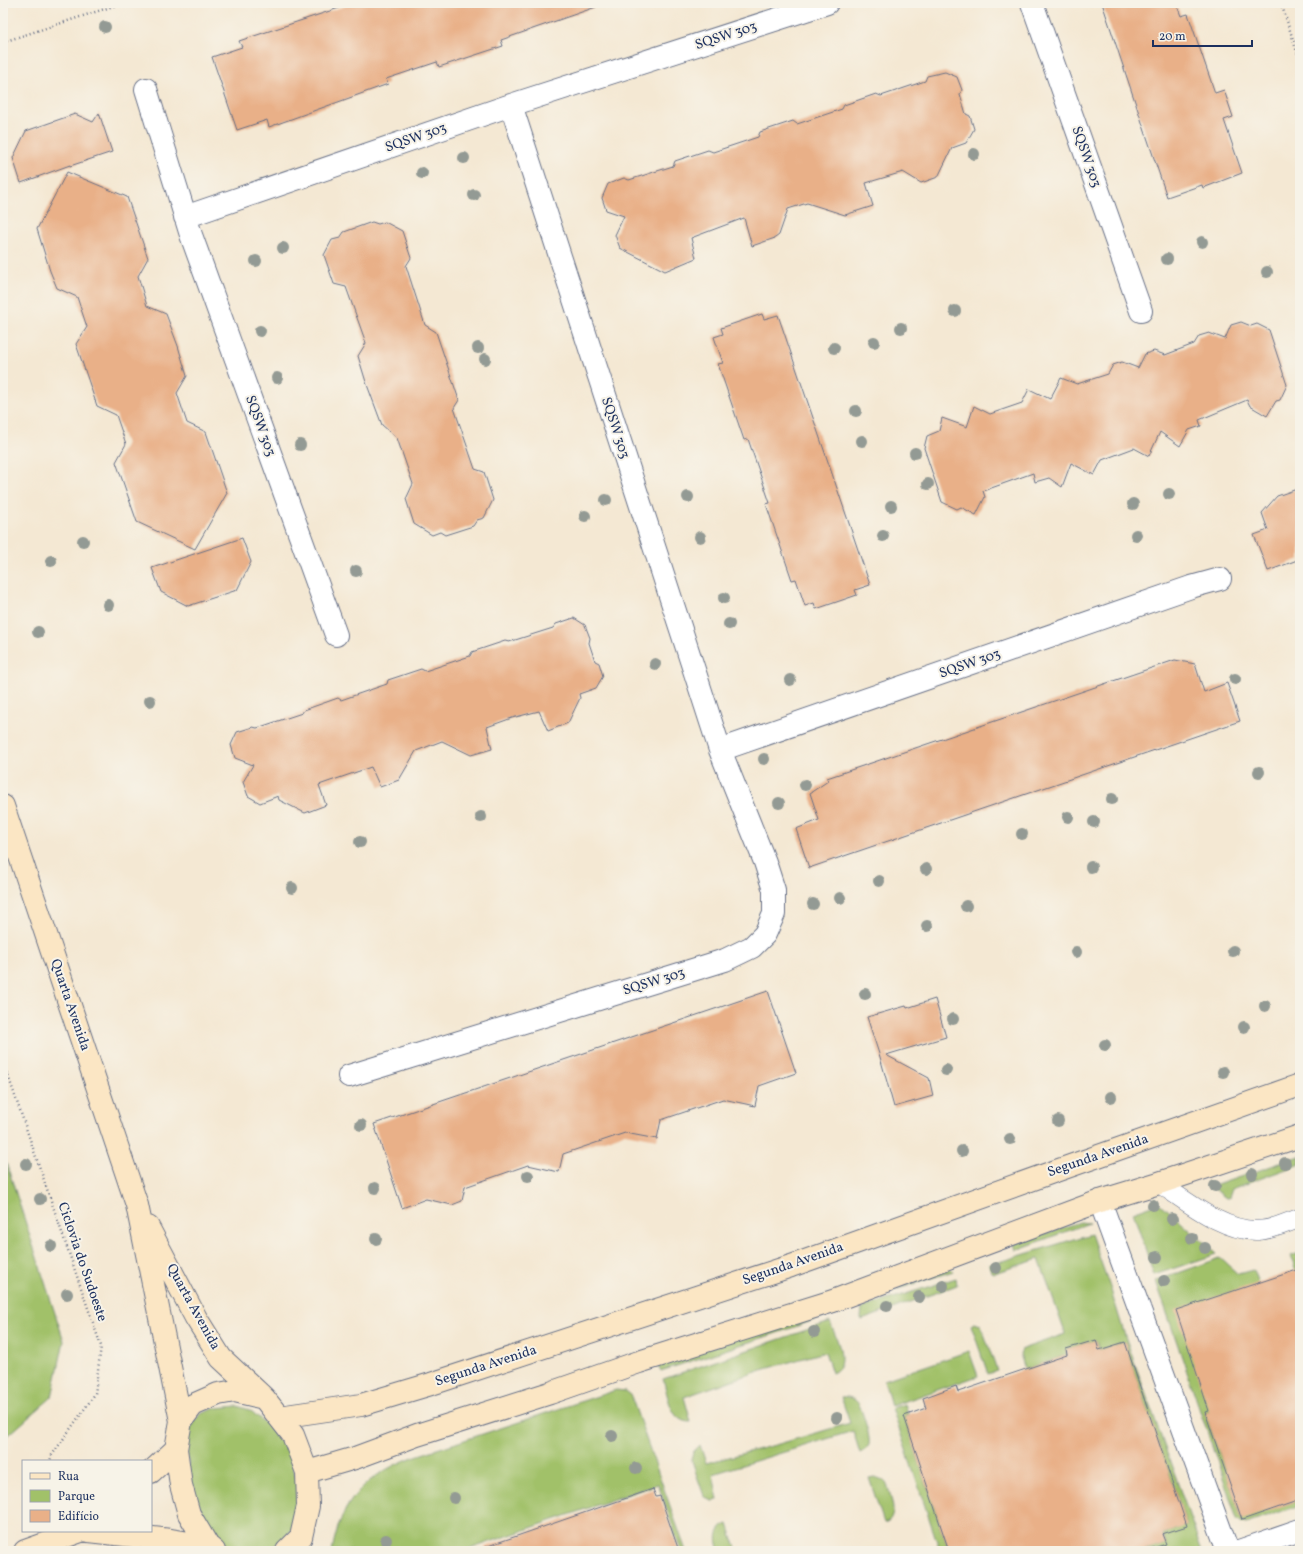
<svg xmlns="http://www.w3.org/2000/svg" width="1303" height="1554" viewBox="0 0 1303 1554" font-family="Vollkorn,serif">
<style>
.green{fill:#a1c169;stroke:#5e7864}
.building{fill:#e9b088}
.lines{fill:none;stroke-linecap:round;stroke-linejoin:round}
.lane-casing{stroke:#677087;stroke-width:20}
.street-casing{stroke:#677087;stroke-width:24}
.secondary-casing{stroke:#677087;stroke-width:24}
.path{stroke:#677087;stroke-width:2.5;stroke-dasharray:1 3;stroke-linecap:butt}
.lane{stroke:#fff;stroke-width:19}
.street{stroke:#fff;stroke-width:22}
.secondary{stroke:#fbe6c4;stroke-width:22}
.tree{fill:#939a94}
.labels{text-anchor:middle;dominant-baseline:central;stroke-width:4;stroke-linejoin:round;paint-order:stroke}
.street-label{font-size:14px;fill:#1b2f5e;stroke:#f7f3e8}
</style>
<rect width="100%" height="100%" fill="#f7f3e8"/>
<filter id="ink" filterUnits="userSpaceOnUse"><feTurbulence type="fractalNoise" baseFrequency=".025" numOctaves="2"/><feDisplacementMap in="SourceGraphic" scale="8" xChannelSelector="R" yChannelSelector="G"/><feConvolveMatrix kernelMatrix="1 2 1 2 8 2 1 2 1" color-interpolation-filters="sRGB"/></filter>
<filter id="wash" filterUnits="userSpaceOnUse"><feTurbulence type="fractalNoise" baseFrequency=".012" numOctaves="4" result="noise"/><feDisplacementMap in="SourceGraphic" scale="16" xChannelSelector="R" yChannelSelector="G"/><feGaussianBlur stdDeviation="0.9" result="paint"/><feColorMatrix in="noise" values="0 0 0 0 0 0 0 0 0 0 0 0 0 0 0 0 0 1.4 0 .05"/><feComposite in="paint" operator="in"/></filter>
<g filter="url(#wash)">
<rect width="100%" height="100%" fill="#f4e8d3"/>
<!-- green -->
<path class="green" d="M3,1153l61,188 -12,56 -49,43z
M1300,1156v8l-68,25 -3,9h-3l-15,-11z
M1158,1203h1l58,51 -63,21 -21,-63z
M1080,1222l9,1 -73,27 -2,-6z
M1091,1234l20,56 14,46 77,215h-59l23,-7 -3,-10 24,-8 -62,-184 -26,8 -3,-10 -30,9 1,6 -42,14 -5,-15 2,-5 43,-15 -1,-4 -25,-71 -45,14 -3,-1 -2,-7z
M1300,1253v17l-4,1 -5,-15z
M1220,1258l18,16 15,-4 5,13 -49,128 -4,1 5,15 32,92 58,-19v5l-54,19 -4,-1 -5,-4 -81,-238z
M950,1268l3,3 -88,29z
M956,1278l1,7 -95,35 -1,-2 1,-10z
M826,1309l2,6 -39,14 -128,42 -3,-6z
M830,1322c5,13 21,44 2,51l-7,-21 -63,18 -78,27 7,25c-21,1 -23,-27 -28,-43z
M974,1323l7,2 16,46 -9,3 -17,-49z
M969,1351l9,25 -87,30 -7,-26z
M616,1390l9,1 6,5 55,155h-5l-23,-67 -194,67h-132c9,-51 33,-75 81,-94z
M841,1397c7,-1 13,1 17,6 4,6 13,35 11,42 -2,3 -5,6 -9,8l-7,-22 -140,43 5,26 -6,1 -8,-5 -13,-37 2,-7 7,-7 6,18 73,-19 71,-21z
M905,1404l3,10 -4,2 45,135h-9l-48,-143z
M237,1406l13,4 20,17 21,27 8,42 -5,31 -12,14 -15,10h-26l-15,-6 -19,-23 -16,-33 -5,-46 5,-16 9,-13 16,-6z
M874,1477c4,1 9,2 12,6 2,3 3,9 4,12 3,10 7,24 -6,28l-15,-45z
M728,1524l9,27h-17c-4,-12 -5,-22 8,-27z"/>
<g id="blocks">
<!-- building -->
<path class="building" d="M354,3h241l1,4 -95,33 2,6 -64,21 -2,-5 -51,17 2,5 -119,43 -2,-7 -30,10 -25,-73 30,-10 -3,-6z
M1102,3h74l5,13 7,-2 27,79 9,-3 9,27 -9,3 18,53 -39,15 -1,-3 -35,12z
M945,72l12,5 5,13 -2,4 6,20 4,2 4,13 -8,14 -14,5 -14,29 -17,6 -18,-11 -37,11 7,23 -28,9 -38,-12 -19,6 -9,26 -4,3 -23,8 -8,-28 -53,20 5,20 -31,13 -45,-23 -5,-13 9,-19 -18,-6 -4,-12 6,-14 16,-6 5,2 44,-14 2,-5 33,-11 5,2 45,-15 2,-5 33,-11 4,3 45,-15 2,-4 32,-11 5,2 44,-15 2,-5z
M99,113l13,39 -42,14v-1l-49,18 -8,-25 13,-27 49,-17 18,8z
M67,172l60,25 21,61 -10,18 9,30 19,8 12,32 9,30 -10,17 10,30 19,9 21,61 -32,56 -58,-27 -21,-60 10,-18 -10,-29 -19,-9 -21,-62 11,-17 -10,-30 -20,-9 -7,-17 -13,-42z
M372,222l6,2 7,-2 17,9 9,27 -5,8 19,59 11,7 23,68 -5,8 21,61 9,3 9,28 -9,18 -7,2 -4,6 -28,9 -5,-3 -8,3 -18,-11 -8,-25 7,-15 -16,-46 -15,-13 -16,-43 -8,-26 8,-13 -20,-56 -12,-3 -10,-29 8,-15 8,-2 4,-6z
M762,314l2,5 14,-4 92,270 -15,5 2,5 -41,14 -2,-6 -9,3 -9,-27 -4,1 -26,-76 4,-1 -22,-64 -4,1 -26,-76 5,-1 -9,-26 9,-3 -2,-6z
M1241,322l10,4 6,-2 12,6 18,55 -7,15 -4,1 -9,15 -17,-10 -3,-6 -48,20 2,6 -12,4 -9,16 -20,-14 -11,24 -15,-8 -32,12 -8,15 -23,-12 -9,24 -13,-9 -14,4 -2,-9 -50,18 2,6 -9,18 -15,-8 -4,2 -15,-7 -18,-54 3,-12 12,-5 3,-13 25,9 7,-21 16,8 32,-11 7,-14 21,10 11,-21 16,6 31,-10 5,-9 9,-3 16,6 7,-14 9,-3 11,4 29,-11 5,-8 10,-3 16,6 6,-14z
M1300,488v71l-32,12 -14,-36 14,-5 -6,-17 15,-17z
M242,538l9,24 -14,28 -49,16 -27,-14 -9,-24z
M574,618l11,7 5,13 -1,5 6,18 4,2 4,13 -7,12 -17,6 1,4 -12,25 -20,8 -9,-20 -27,7 -25,9 5,22 -21,6 -29,-14 -26,10 -17,29 -19,7 -9,-20 -52,18 7,20 -21,8 -26,-13 -1,-4 -18,7 -12,-7 -5,-14 10,-17 -18,-7 -4,-13 6,-13 16,-5 4,1 45,-15 2,-3 34,-12 3,2 46,-16 1,-4 33,-11 4,2 45,-15 2,-4 33,-11 4,1 44,-14 3,-4z
M1175,660l20,4 9,28 23,-9 13,38 -431,147 -13,-39 23,-9 -9,-27 18,-12 -1,-3z
M768,991l28,82 -37,13 -4,20 -32,-7 -62,21 -4,19 -32,-6 -62,21 -4,18 -31,-7 -63,22 -3,14 -10,4 -26,-6 -24,9 -28,-84z
M935,999l11,38 -60,18 43,23 4,18 -39,11 -14,-50 -13,-40 39,-11 1,2z
M1300,1269v231l-58,20 -37,-108 4,-1 -33,-101z
M1096,1340l3,10 26,-8 62,184 -25,8 4,10 -22,7h-195l-45,-135 22,-8 -3,-10 33,-12 2,6 109,-37 -1,-6z
M653,1489l3,8 4,-1 19,55h-193l-1,-4z"/>
</g>
</g>
<g filter="url(#ink)">
<use href="#blocks" fill-opacity="0" stroke="#677087" stroke-width="1"/>
<g class="lines">
<!-- lane casing -->
<g class="lane-casing">
<path id="lane" d="M1159,1183c27,18 69,52 103,47 12,-1 26,-8 38,-12"/>
</g>
<!-- street casing -->
<g class="street-casing">
<path id="street" d="M1032,3l109,308
M146,89l45,146 145,400
M185,217l326,-112 316,-102
M720,750l471,-163 29,-8
M349,1076l376,-116 27,-13 13,-13 9,-20v-24l-9,-28 -45,-112 -209,-645
M1100,1201l128,350
M1239,1551l61,-21"/>
</g>
<!-- secondary casing -->
<g class="secondary-casing">
<path id="secondary" d="M3,806l134,399 44,216
M148,1227l48,91 25,40 42,39
M279,1417l82,-12 70,-21 360,-118 262,-94 247,-87
M151,1472l25,-23
M307,1472l48,-14 62,-23 133,-42 89,-31 194,-61 267,-100 59,-18 141,-47
M88,1531l83,9 37,6
M25,1551l56,-20
M214,1551l-6,-5 -19,-32 -8,-29 -5,-36 5,-28 12,-16 25,-11 17,-3 29,7 29,37 14,37 1,34 -7,31 -14,14"/>
</g>
<!-- path -->
<path class="path" d="M1281,3l19,58
M3,42l120,-39
M3,1061l98,285 -6,48 -43,61 -2,6"/>
<!-- lane -->
<use href="#lane" class="lane"/>
<!-- street -->
<use href="#street" class="street"/>
<!-- secondary -->
<use href="#secondary" class="secondary"/>
</g>
<!-- trees -->
<g class="tree">
<circle cx="105" cy="27" r="6"/>
<circle cx="974" cy="154" r="6"/>
<circle cx="464" cy="158" r="6"/>
<circle cx="422" cy="173" r="6"/>
<circle cx="474" cy="195" r="6"/>
<circle cx="1202" cy="242" r="6"/>
<circle cx="283" cy="248" r="6"/>
<circle cx="1167" cy="259" r="6"/>
<circle cx="256" cy="261" r="6"/>
<circle cx="1267" cy="272" r="6"/>
<circle cx="955" cy="311" r="6"/>
<circle cx="901" cy="328" r="6"/>
<circle cx="260" cy="331" r="6"/>
<circle cx="874" cy="342" r="6"/>
<circle cx="478" cy="348" r="6"/>
<circle cx="834" cy="348" r="6"/>
<circle cx="485" cy="359" r="6"/>
<circle cx="277" cy="378" r="6"/>
<circle cx="856" cy="411" r="6"/>
<circle cx="862" cy="441" r="6"/>
<circle cx="300" cy="445" r="6"/>
<circle cx="915" cy="453" r="6"/>
<circle cx="928" cy="484" r="6"/>
<circle cx="1169" cy="494" r="6"/>
<circle cx="688" cy="497" r="6"/>
<circle cx="606" cy="500" r="6"/>
<circle cx="1133" cy="504" r="6"/>
<circle cx="891" cy="506" r="6"/>
<circle cx="585" cy="516" r="6"/>
<circle cx="1136" cy="535" r="6"/>
<circle cx="883" cy="536" r="6"/>
<circle cx="700" cy="537" r="6"/>
<circle cx="83" cy="541" r="6"/>
<circle cx="51" cy="561" r="6"/>
<circle cx="356" cy="571" r="6"/>
<circle cx="724" cy="598" r="6"/>
<circle cx="108" cy="605" r="6"/>
<circle cx="729" cy="624" r="6"/>
<circle cx="38" cy="632" r="6"/>
<circle cx="655" cy="664" r="6"/>
<circle cx="1235" cy="679" r="6"/>
<circle cx="790" cy="680" r="6"/>
<circle cx="150" cy="701" r="6"/>
<circle cx="764" cy="759" r="6"/>
<circle cx="1259" cy="772" r="6"/>
<circle cx="805" cy="785" r="6"/>
<circle cx="1112" cy="799" r="6"/>
<circle cx="779" cy="803" r="6"/>
<circle cx="481" cy="817" r="6"/>
<circle cx="1068" cy="817" r="6"/>
<circle cx="1094" cy="822" r="6"/>
<circle cx="1022" cy="834" r="6"/>
<circle cx="360" cy="842" r="6"/>
<circle cx="1091" cy="867" r="6"/>
<circle cx="926" cy="869" r="6"/>
<circle cx="879" cy="881" r="6"/>
<circle cx="292" cy="888" r="6"/>
<circle cx="840" cy="898" r="6"/>
<circle cx="813" cy="904" r="6"/>
<circle cx="966" cy="906" r="6"/>
<circle cx="927" cy="926" r="6"/>
<circle cx="1233" cy="951" r="6"/>
<circle cx="1076" cy="952" r="6"/>
<circle cx="865" cy="994" r="6"/>
<circle cx="1265" cy="1006" r="6"/>
<circle cx="953" cy="1019" r="6"/>
<circle cx="1244" cy="1027" r="6"/>
<circle cx="1105" cy="1045" r="6"/>
<circle cx="946" cy="1070" r="6"/>
<circle cx="1223" cy="1072" r="6"/>
<circle cx="1111" cy="1097" r="6"/>
<circle cx="1058" cy="1121" r="6"/>
<circle cx="361" cy="1125" r="6"/>
<circle cx="1010" cy="1139" r="6"/>
<circle cx="962" cy="1151" r="6"/>
<circle cx="1285" cy="1163" r="6"/>
<circle cx="26" cy="1164" r="6"/>
<circle cx="1252" cy="1174" r="6"/>
<circle cx="528" cy="1176" r="6"/>
<circle cx="1215" cy="1186" r="6"/>
<circle cx="375" cy="1188" r="6"/>
<circle cx="40" cy="1199" r="6"/>
<circle cx="1153" cy="1205" r="6"/>
<circle cx="1172" cy="1219" r="6"/>
<circle cx="1192" cy="1238" r="6"/>
<circle cx="376" cy="1239" r="6"/>
<circle cx="51" cy="1246" r="6"/>
<circle cx="1205" cy="1248" r="6"/>
<circle cx="1157" cy="1257" r="6"/>
<circle cx="996" cy="1268" r="6"/>
<circle cx="1164" cy="1281" r="6"/>
<circle cx="943" cy="1286" r="6"/>
<circle cx="67" cy="1294" r="6"/>
<circle cx="919" cy="1297" r="6"/>
<circle cx="887" cy="1306" r="6"/>
<circle cx="814" cy="1332" r="6"/>
<circle cx="837" cy="1418" r="6"/>
<circle cx="612" cy="1436" r="6"/>
<circle cx="636" cy="1468" r="6"/>
<circle cx="454" cy="1498" r="6"/>
<circle cx="386" cy="1540" r="6"/>
</g>
</g>
<g class="labels">
<!-- street labels -->
<g class="street-label">
<text transform="translate(726 36) rotate(-18)">SQSW 303</text>
<text transform="translate(416 138) rotate(-19)">SQSW 303</text>
<text transform="translate(1086 157) rotate(71)">SQSW 303</text>
<text transform="translate(260 426) rotate(70)">SQSW 303</text>
<text transform="translate(615 428) rotate(72)">SQSW 303</text>
<text transform="translate(970 664) rotate(-19)">SQSW 303</text>
<text transform="translate(654 982) rotate(-17)">SQSW 303</text>
<text transform="translate(70 1005) rotate(71)">Quarta Avenida</text>
<text transform="translate(1098 1156) rotate(-19)">Segunda Avenida</text>
<text transform="translate(82 1262) rotate(71)">Ciclovia do Sudoeste</text>
<text transform="translate(793 1264) rotate(-19)">Segunda Avenida</text>
<text transform="translate(193 1307) rotate(61)">Quarta Avenida</text>
<text transform="translate(486 1366) rotate(-18)">Segunda Avenida</text>
</g>
</g>
<!-- margin -->
<rect width="1303" height="1554" fill="none" stroke="#f7f3e8" stroke-width="16"/>
<!-- legend -->
<rect x="22" y="1460" width="130" height="72" fill="#f7f3e8" stroke="#9fa5b1"/>
<rect x="30" y="1473" width="20" height="6" fill="#fbe6c4" stroke="#9fa5b1"/>
<text x="58" y="1480" font-size="12" fill="#1b2f5e">Rua</text>
<rect x="30" y="1490" width="20" height="12" fill="#a1c169" stroke="#9fa5b1"/>
<text x="58" y="1500" font-size="12" fill="#1b2f5e">Parque</text>
<rect x="30" y="1510" width="20" height="12" fill="#e9b088" stroke="#9fa5b1"/>
<text x="58" y="1520" font-size="12" fill="#1b2f5e">Edifício</text>
<!-- scale -->
<path d="M1153 40v6h99v-6" fill="none" stroke="#1b2f5e" stroke-width="2"/>
<text x="1159" y="40" font-size="12" fill="#1b2f5e" stroke="#f7f3e8" stroke-width="3" paint-order="stroke">20 m</text>
</svg>
